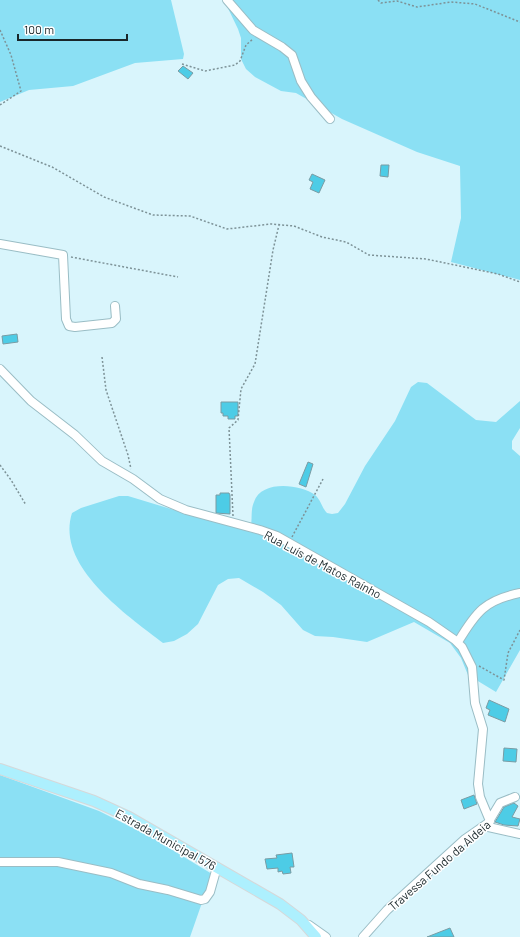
<svg xmlns="http://www.w3.org/2000/svg" width="520" height="937" viewBox="0 0 520 937" font-family="Barlow,sans-serif">
<style>
.green{fill:#8be0f4}
.building{fill:#4dcce6;stroke:#7a9ca4}
.lines{fill:none;stroke-linecap:round;stroke-linejoin:round}
.minor-casing{stroke:#9abdc5;stroke-width:10}
.major-casing{stroke:#d6d8d9;stroke-width:12}
.path{stroke:#7d9297;stroke-width:1.5;stroke-dasharray:2 2;stroke-linecap:butt}
.minor{stroke:#fff;stroke-width:8}
.major{stroke:#adf0fe;stroke-width:10}
.labels{text-anchor:middle;dominant-baseline:central;stroke-width:3;stroke-linejoin:round;paint-order:stroke}
.street-label{font-size:12px;fill:#19272a;stroke:#fff}
</style>
<rect width="100%" height="100%" fill="#d9f5fc"/>
<!-- green -->
<path class="green" d="M0,0h171l13,54 -1,5 -48,4 -62,23 -44,4 -29,12z
M224,0h296v280l-69,-18 10,-44 -1,-52 -43,-14 -75,-33 -46,-26 -15,-2 -26,-14 -9,-8 -5,-10v-21l-3,-9z
M418,382l9,1 49,37 20,2 24,-21v27l-8,13v8l8,7v194l-24,42 -28,-17 -7,-17 -11,-15 -36,-21 -47,20 -34,-5 -18,-1 -12,-6 -22,-25 -18,-13 -24,-14 -11,1 -10,6 -20,39 -11,10 -13,7 -11,2c-36,-28 -108,-77 -91,-130l9,-5 38,-12h9l76,23 46,11c3,-10 0,-19 4,-28 7,-22 46,-18 61,-7 6,5 7,13 12,18l5,1 6,-1 7,-9 20,-38 30,-45 16,-34z
M0,775l99,36 52,26 61,37 -22,63h-190z"/>
<!-- building -->
<path class="building" d="M183,66l10,7 -5,6 -10,-8z
M381,165h8l-1,12 -8,-1z
M312,174l13,6 -6,13 -9,-4 3,-7 -4,-2z
M17,334l1,8 -15,2 -1,-8z
M221,402h17v14h-3v3h-7v-3h-5v-3h-2z
M308,462l5,2 -7,23 -7,-3z
M220,493h9l1,2v19l-14,-1v-18h4z
M489,700l20,9 -4,13 -17,-7 2,-5 -4,-2z
M504,748l13,1 -1,13 -13,-1z
M474,795l3,9 -13,5 -3,-9z
M514,803l4,3 -6,11 8,2 -2,7 -14,-1 -9,-3 9,-15z
M292,853l2,14h-4l1,6 -8,1 -1,-3 -4,1v-4l-11,1 -2,-10 12,-1 -1,-3z
M450,928l4,9h-27z"/>
<g class="lines">
<!-- minor casing -->
<g class="minor-casing">
<path id="minor" d="M227,0l26,30 29,17 10,8 9,26 10,16 19,22
M0,244l63,11 3,64 3,7 6,1 37,-4 4,-4 -1,-13
M0,369l31,32 44,34 27,26 31,18 27,20 26,11 74,20 17,6 152,86 26,18 7,7 10,20 3,36 8,26 -5,55 2,13 10,24
M458,642c18,-30 27,-42 62,-49
M484,826l36,8
M0,862h58l53,11 28,11 29,6 33,10 4,-1 5,-7 7,-25
M309,925l17,12
M363,937l24,-27 78,-71 23,-16 12,-20 15,-6"/>
</g>
<!-- major casing -->
<g class="major-casing">
<path id="major" d="M0,769l94,32 35,16 151,87 21,16 15,17"/>
</g>
<!-- path -->
<path class="path" d="M378,0l3,3 16,-2 20,6 34,-5 24,2 45,18
M0,30l11,25 10,36 -21,14
M182,64l23,7 30,-6 5,-4 6,-16 7,-6
M0,146l52,21 52,30 49,18 37,1 37,13 44,-5 23,2 28,11 24,5 23,13 57,4 72,15 22,8
M71,257l107,20
M102,357l4,33 22,65 3,14
M0,465l11,15 15,25
M233,516l-4,-88 9,-8 3,-31 14,-25 18,-114 6,-25
M292,537l31,-58
M479,666l25,14 4,-27 12,-23"/>
<!-- minor -->
<use href="#minor" class="minor"/>
<!-- major -->
<use href="#major" class="major"/>
</g>
<g class="labels">
<!-- street labels -->
<g class="street-label">
<text transform="translate(323 564) rotate(28)">Rua Luís de Matos Raínho</text>
<text transform="translate(166 839) rotate(29)">Estrada Municipal 576</text>
<text transform="translate(439 865) rotate(-41)">Travessa Fundo da Aldeia</text>
</g>
</g>
<!-- scale -->
<path d="M18 34v6h109v-6" fill="none" stroke="#19272a" stroke-width="2"/>
<text x="24" y="34" font-size="12" fill="#19272a" stroke="#ffffff" stroke-width="3" paint-order="stroke">100 m</text>
</svg>
